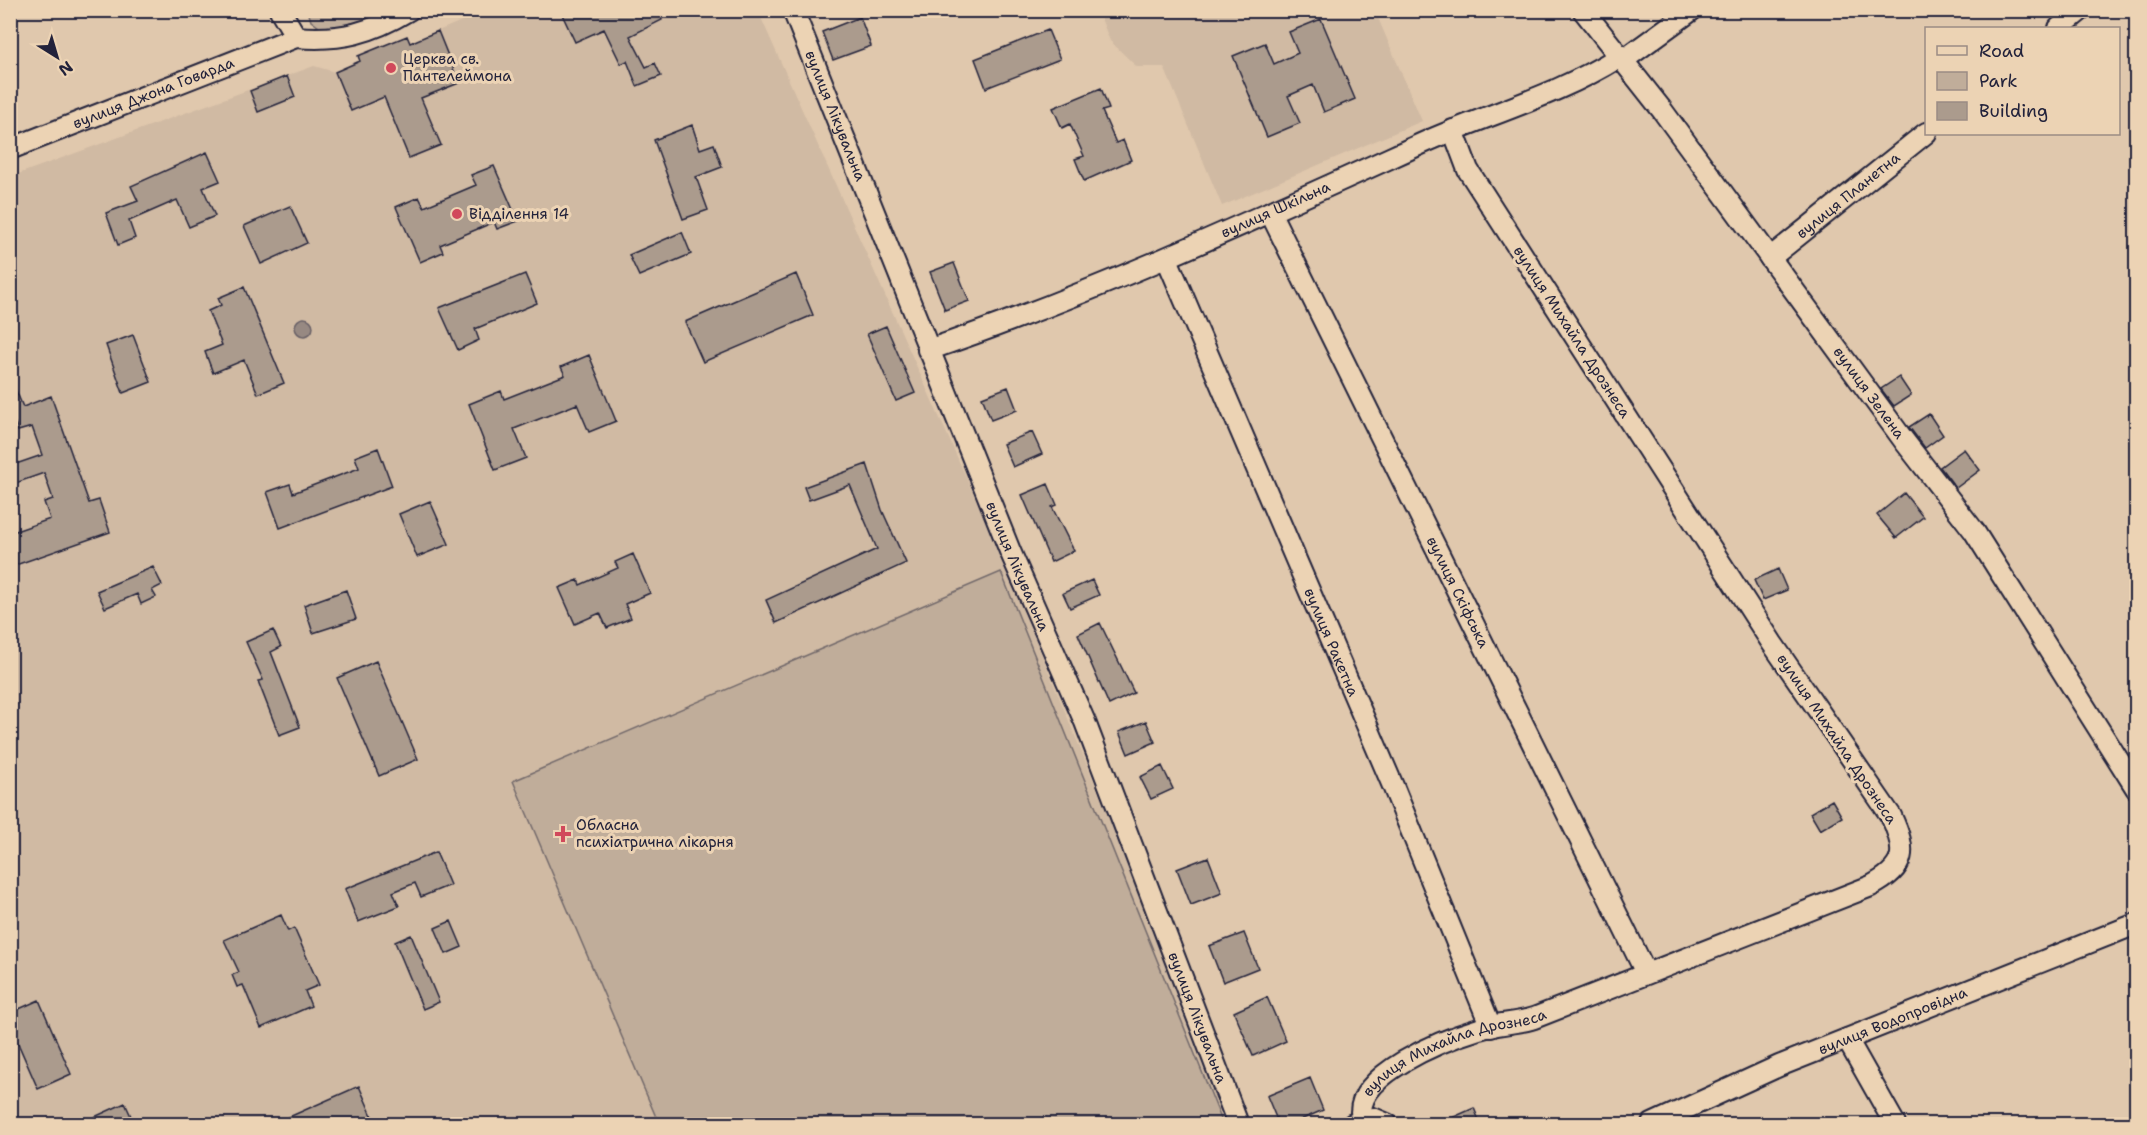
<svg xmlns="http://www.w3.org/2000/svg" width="2147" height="1135" viewBox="0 0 2147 1135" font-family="'Shantell Sans',sans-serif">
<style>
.built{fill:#d0baa3}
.green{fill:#c0ad9a;stroke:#71686a;stroke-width:1.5}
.water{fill:#978982;stroke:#686066;stroke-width:1.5}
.building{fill:#ab9b8d;stroke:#22223b;stroke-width:1.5}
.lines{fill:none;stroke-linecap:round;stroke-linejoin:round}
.street-casing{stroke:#22223b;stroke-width:24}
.street{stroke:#ecd3b4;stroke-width:20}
.poi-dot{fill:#d1495b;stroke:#ecd3b4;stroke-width:2}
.labels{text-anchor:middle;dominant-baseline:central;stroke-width:6;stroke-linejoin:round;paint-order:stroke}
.poi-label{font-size:15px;fill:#22223b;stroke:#ecd3b4;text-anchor:start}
.street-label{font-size:15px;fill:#22223b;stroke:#ecd3b4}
</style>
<rect width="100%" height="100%" fill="#e0c8ad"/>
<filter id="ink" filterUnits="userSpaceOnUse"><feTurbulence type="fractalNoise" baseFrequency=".0167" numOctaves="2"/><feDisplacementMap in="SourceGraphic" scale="12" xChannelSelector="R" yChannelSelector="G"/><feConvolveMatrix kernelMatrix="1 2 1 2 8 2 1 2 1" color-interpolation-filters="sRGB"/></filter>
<g filter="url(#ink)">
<!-- built -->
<path class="built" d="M485,11h273l238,533 239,580h-1224l-1,-947 304,-111 21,6 16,39 65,-25 22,-55z
M1098,11h277l47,110 -200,85 -58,-139h-27l-27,-26z"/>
<!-- green -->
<path class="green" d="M308,11v-1l83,1 -23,13 -46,5 -11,-8z
M1001,572l222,552h-564l-146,-343z"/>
<!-- water -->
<path class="water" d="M295 327a9 9 0 1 1 18 0a9 9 0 1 1-18 0Z"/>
<!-- building -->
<path class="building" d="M560,10h98l4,10 -32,16 16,31 9,-4 6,13 -24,10 -10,-25 -6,3 -17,-35 -29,13z
M860,17l11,29 -38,14 -11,-28z
M1321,19l34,80 -31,13 -11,-27 -25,11 12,27 -33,14 -34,-81 32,-13 9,21 24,-11 -9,-21z
M1048,30l12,29 -74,29 -11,-29z
M438,31l21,52 -38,15 20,47 -32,13 -25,-61 -33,14 -16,-39 25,-11 -2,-5 49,-20 3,7z
M287,76l8,21 -37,15 -8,-21z
M1101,88l8,21 -7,2 14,32 7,-3 8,20 -47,21 -9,-22 9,-3 -14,-32 -8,4 -9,-20z
M692,125l8,24 14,-5 8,23 -26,10 12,33 -25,9 -29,-79z
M207,152l13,29 -17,7 12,28 -26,11 -12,-27 -48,21 6,17 -17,7 -12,-32 32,-12 -7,-15z
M494,166l24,55 -21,8 -3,-7 -54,23 3,7 -23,10 -24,-55 23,-10 5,10 52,-22 -5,-10z
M290,206l17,37 -46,21 -17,-38z
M682,232l9,22 -52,22 -10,-21z
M954,263l15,38 -24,9 -15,-38z
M525,274l12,29 -62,26 4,11 -21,10 -19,-42z
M796,274l17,41 -110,47 -18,-40z
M244,287l40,96 -26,11 -14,-34 -31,13 -8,-21 17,-7 -14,-34 13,-6 -3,-7z
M886,326l29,67 -19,8 -29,-67z
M133,335l18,47 -28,11 -17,-48z
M589,355l27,66 -27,11 -12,-28 -63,25 12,29 -31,12 -26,-66 32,-13 3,8 61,-24 -4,-8z
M1899,377l12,18 -17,11 -13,-17z
M12,381l11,26 28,-11 38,107 10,-3 11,32 -100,35v-34l40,-14 -6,-17 9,-3 -9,-26 -34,12v-19l32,-11 -10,-28 -14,4 -8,-21z
M1008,387l9,23 -26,10 -9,-23z
M1929,414l14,21 -18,13 -16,-21z
M1032,432l10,22 -29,13 -10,-23z
M378,448l14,38 -112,42 -13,-36 23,-8 3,9 66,-25 -4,-11z
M1964,449l16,21 -24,18 -16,-21z
M867,464l15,46 24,53 -130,60 -10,-23 111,-51 -27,-64 -41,15 -5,-13z
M1048,484l9,21 -5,2 22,44 -23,11 -29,-67z
M1904,493l19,24 -27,21 -19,-23z
M430,501l19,43 -32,13 -18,-43z
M633,554l17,39 -25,11 6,14 -24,10 -7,-15 -25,11 -16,-36 19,-8 2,5 38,-17 -3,-6z
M153,567l9,18 -10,5 4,7 -15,7 -4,-10 -32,14 -8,-17z
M1778,569l9,21 -24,10 -9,-20z
M1092,580l7,15 -29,13 -7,-15z
M346,590l10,29 -43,14 -9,-28z
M1100,623l34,70 -25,12 -31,-71z
M273,630l8,17 -10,5 29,75 -21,8 -21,-54 5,-1 -17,-38z
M376,661l42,98 -39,17 -42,-98z
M1146,721l9,21 -27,12 -9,-22z
M1162,766l11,23 -22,10 -11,-22z
M1832,800l10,17 -22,13 -10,-17z
M436,852l14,33 -29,12 -6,-14 -22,9 6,14 -41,16 -13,-33z
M1208,857l14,36 -31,12 -14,-36z
M281,915l7,16 6,-3 25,57 -14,6 6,15 -50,22 -18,-43 -6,2 -5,-12 7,-3 -15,-32z
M451,921l11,26 -16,7 -11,-26z
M1244,933l14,35 -35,14 -14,-36z
M411,935l28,67 -16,7 -28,-67z
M1267,997l19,44 -33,15 -19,-44z
M39,1000l32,74 -33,15 -28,-64v-12z
M1310,1078l13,32 -34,15h-10l-12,-29z
M359,1086l17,39h-105z
M125,1103l10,22h-58z
M1474,1108l7,17h-45z"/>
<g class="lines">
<!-- street casing -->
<g class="street-casing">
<g id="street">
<path d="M280,10l16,27"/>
<path id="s1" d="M793,10l217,541 75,171 153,402"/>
<path id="s2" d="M1583,10l79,100 243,332 69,89 162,257"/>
<path d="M2059,28l22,-18"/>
<path d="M1622,61l70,-51"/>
<path id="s3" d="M10,149l286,-112c45,4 75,-4 113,-27"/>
<path id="s4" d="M1270,212l376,761"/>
<path id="s5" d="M1770,258l156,-125"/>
<path id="s6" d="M1167,259l226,527 98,241"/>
<path id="s7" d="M928,350c170,-58 332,-133 495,-207 65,-29 136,-48 196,-86"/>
<path d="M1847,1039l48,85"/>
<path id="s8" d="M1362,1119c-11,-44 84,-80 117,-90 18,-6 37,-5 55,-11l337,-132c36,-19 36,-35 20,-70l-119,-173 -304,-473 -15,-40"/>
<path d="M1353,1124l20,-6 14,6"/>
<path id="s9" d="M1652,1124l127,-58 357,-142"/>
</g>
</g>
<!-- street -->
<use href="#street" class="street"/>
</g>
</g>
<!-- markers -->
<g class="poi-dot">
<circle cx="391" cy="68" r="6"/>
<circle cx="457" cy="214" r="6"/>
<path d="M560 825h6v6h6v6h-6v6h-6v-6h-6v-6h6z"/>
</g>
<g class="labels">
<!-- poi labels -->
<g class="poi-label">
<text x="403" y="59">Церква св.<tspan x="403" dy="17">Пантелеймона</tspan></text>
<text x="469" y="214">Відділення 14</text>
<text x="576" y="825">Обласна<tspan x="576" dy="17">психіатрична лікарня</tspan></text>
</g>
<!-- street labels -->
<g class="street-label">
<text stroke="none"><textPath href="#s3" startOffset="154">вулиця Джона Говарда</textPath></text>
<text stroke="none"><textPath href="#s1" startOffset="114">вулиця Лікувальна</textPath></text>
<text stroke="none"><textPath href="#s5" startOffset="100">вулиця Планетна</textPath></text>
<text stroke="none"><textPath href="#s7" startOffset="375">вулиця Шкільна</textPath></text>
<text transform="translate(1572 332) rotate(57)">вулиця Михайла Дрознеса</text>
<text stroke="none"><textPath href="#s2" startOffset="478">вулиця Зелена</textPath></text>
<text stroke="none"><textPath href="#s1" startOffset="600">вулиця Лікувальна</textPath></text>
<text stroke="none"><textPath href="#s4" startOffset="424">вулиця Скіфська</textPath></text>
<text stroke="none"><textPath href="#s6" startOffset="417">вулиця Ракетна</textPath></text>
<text transform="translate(1837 739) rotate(56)">вулиця Михайла Дрознеса</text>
<text stroke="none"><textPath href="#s1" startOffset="1086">вулиця Лікувальна</textPath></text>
<text stroke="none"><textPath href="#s9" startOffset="262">вулиця Водопровідна</textPath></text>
<text stroke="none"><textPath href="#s8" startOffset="126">вулиця Михайла Дрознеса</textPath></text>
</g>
</g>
<!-- margin -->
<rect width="2147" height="1135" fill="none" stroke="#ecd3b4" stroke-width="36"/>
<rect x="18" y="18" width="2111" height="1099" fill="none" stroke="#22223b" stroke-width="2" filter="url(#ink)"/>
<!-- legend -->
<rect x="1925" y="27" width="195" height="108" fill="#ecd3b4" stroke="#9b8c84" stroke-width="1.5"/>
<rect x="1937" y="46" width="30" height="9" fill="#ecd3b4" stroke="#9b8c84" stroke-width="1.5"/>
<text x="1979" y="57" font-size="18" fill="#22223b">Road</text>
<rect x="1937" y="72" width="30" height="18" fill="#c0ad9a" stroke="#9b8c84" stroke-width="1.5"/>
<text x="1979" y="87" font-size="18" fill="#22223b">Park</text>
<rect x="1937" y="102" width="30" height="18" fill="#ab9b8d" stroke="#9b8c84" stroke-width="1.5"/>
<text x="1979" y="117" font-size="18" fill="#22223b">Building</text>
<!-- north arrow -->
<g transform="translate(57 57) rotate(143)" stroke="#ecd3b4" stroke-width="4.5" paint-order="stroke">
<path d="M0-4.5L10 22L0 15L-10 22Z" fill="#22223b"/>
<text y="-9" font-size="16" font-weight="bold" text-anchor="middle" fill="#22223b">N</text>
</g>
</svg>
